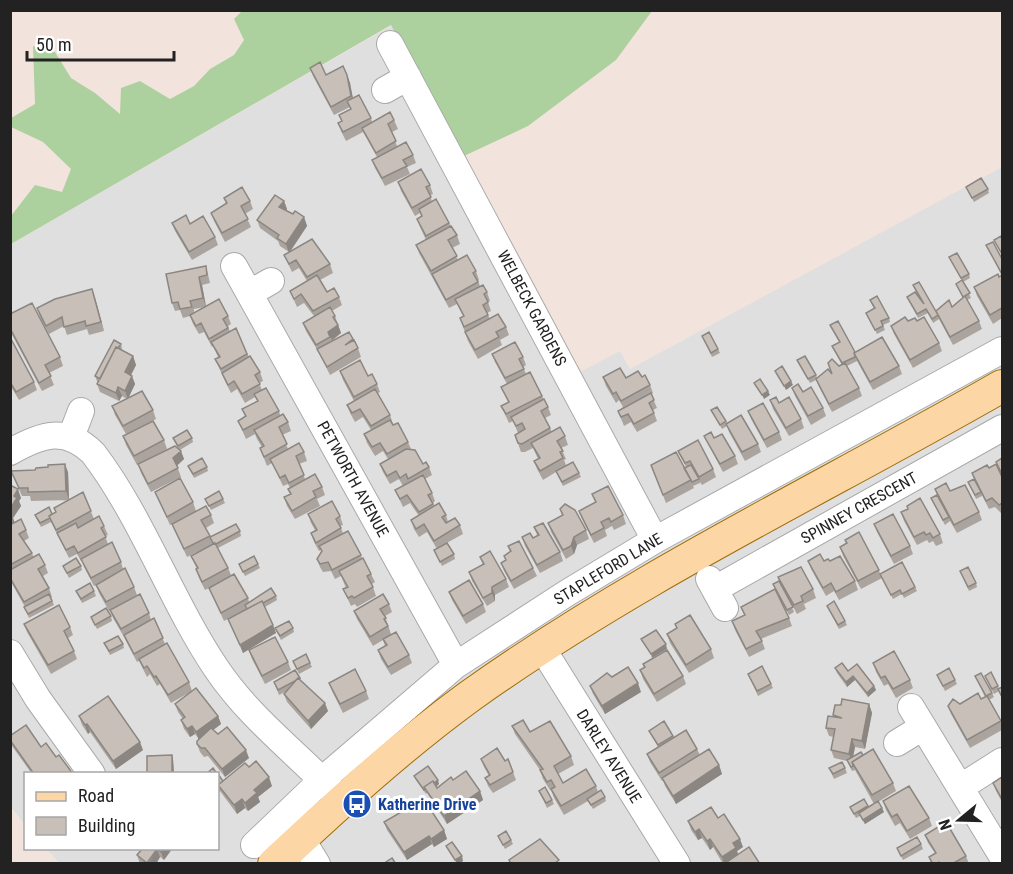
<svg xmlns="http://www.w3.org/2000/svg" width="1013" height="874" viewBox="0 0 1013 874" font-family="'Roboto Condensed',sans-serif">
<style>
.residential{fill:#e0dfdf}
.military{fill:#f3e3dd}
.grass{fill:#cdebb0}
.forest{fill:#add19e}
.lines{fill:none;stroke-linecap:round;stroke-linejoin:round}
.minor-casing{stroke:#a9a9a9;stroke-width:28}
.major-casing{stroke:#a06b00;stroke-width:34}
.minor{stroke:#fff;stroke-width:26}
.major{stroke:#fcd6a4;stroke-width:32}
.wall{fill:#aba49e;fill-rule:evenodd}
.shaded-wall{fill:#8b8681}
.building{fill:#c7bfb8;stroke:#8b8681;stroke-width:1.5}
.labels{text-anchor:middle;dominant-baseline:central;stroke-width:6;stroke-linejoin:round;paint-order:stroke}
.street-label{font-size:16px;fill:#222;stroke:#fff}
.transit-label{font-size:16px;font-weight:bold;fill:#164399;stroke:#fff;text-anchor:start}
</style>
<rect width="100%" height="100%" fill="#f2efe9"/>
<!-- residential -->
<path class="residential" d="M392,25l72,131 157,194 10,18 370,-203 1,698h-943l-13,-14 172,-1v-74h-192l-1,51 -14,-17 -1,-564z"/>
<!-- military -->
<path class="military" d="M11,11h991v156l-372,202 -10,-18 -40,21 -188,-347 -381,219z
M10,808l15,17 1,23 20,1 13,14h-48z"/>
<!-- grass -->
<path class="grass" d="M1002,358v8l-327,178 -2,-4z"/>
<!-- forest -->
<path class="forest" d="M242,11h410l-36,49 -88,66 -64,30 -73,-131 -380,219v-28l24,-31 27,7 9,-23 -28,-27 -32,-15v-9l24,-14 -2,-58 22,6 16,26 24,15 25,21 1,-26 19,-7 30,18 24,-13 16,-17 24,-14 10,-15 -10,-21z"/>
<g class="lines">
<!-- minor casing -->
<g class="minor-casing">
<path id="minor" d="M390,44l265,496
M385,90l23,-13
M234,266l222,399
M250,293l21,-12
M71,437l10,-26
M10,452c32,-18 55,-26 83,1 49,64 78,148 123,215 32,48 77,82 117,123
M709,579l16,29
M715,589l287,-161
M542,648l135,216
M10,653l28,46 54,75
M911,707l91,149
M897,743l26,-16
M961,787l41,-26
M301,838l16,26
M254,845l68,-65 134,-115 111,-72 88,-53 347,-190"/>
</g>
<!-- major casing -->
<g class="major-casing">
<path id="major" d="M274,864c63,-59 126,-117 196,-168 168,-120 354,-208 532,-310"/>
</g>
<!-- minor -->
<use href="#minor" class="minor"/>
<!-- major -->
<use href="#major" class="major"/>
</g>
<!-- wall -->
<path class="wall" d="M310,68l16,7h21l3,8 3,15 18,20 1,4 22,-2 4,9 -6,3 5,14 16,9 3,8 -9,4 3,7 -25,12 -10,-18 -3,-8 5,-3 -14,-25 -17,9 -5,-10 -3,-8 4,-2 -3,-6 11,-6v-2l-16,8 -21,-39z
M398,182l32,3 3,9 -3,1 2,7 17,21 8,12 3,9 -8,4 6,12 18,11 3,9 -1,1 2,5 7,6 3,9 -2,1 3,9 -4,2 3,6 16,8 3,8 -9,5 2,5 -24,14 -10,-18 -8,-23 3,-2 -6,-12 -8,4 -30,-55 -3,-8 10,-5 -6,-13 -3,-8 4,-3 -1,-3 -5,3 -14,-25z
M966,187l22,2 1,4 -15,9z
M224,198l26,3 3,8 -8,5 6,13 -26,15 -11,-21 -3,-8 15,-9z
M284,201l3,8 -1,2 7,3 11,3 3,9 -17,26 40,12 3,9 -13,7 7,12 12,5 3,8 -10,6 3,5 6,17 -9,8h22l4,7 3,9 -31,18 -12,-24 -12,-20 -3,-8 11,-7 -10,-13 -7,4 -7,-16 17,-10 -8,-13 -7,4 -8,-17 5,-3 -9,-6 -2,-5 -18,-13 -3,-8z
M172,223l18,1 25,13 3,8 -26,15 -17,-29z
M986,245l16,14v59l-9,6 -16,-28 -3,-9 28,-11z
M949,257l20,17 1,4 -7,4 8,16 -4,2 12,21 3,8 -29,16 -14,-26 -6,4 -5,-10 -10,5 -11,-21h12l-6,-12 25,30 14,-8 11,-9 -7,-14 6,-3z
M206,266l4,17 -8,2 4,21 22,10 3,8 -3,2 2,6 6,-4 13,29 11,15 3,9 -4,2 3,7 17,21 1,4 8,7 3,9 -9,4 6,14 16,3 3,9 -8,3 6,15 17,8 3,8 -8,4 3,7 -25,13 -8,-13 -3,-9 6,-3 -2,-5 2,-1 -2,-4 -5,2 -11,-23 -5,3 -7,-18 2,-1 -5,-8 -2,-5 -9,5 -8,-18 7,-4 -3,-8 15,-8 -2,-4 -10,6 -8,-14 -6,4 -6,-12 -10,-22 3,-2 -5,-11 -1,1 -8,-15 -5,2 -6,-10 -3,-8 -7,2 -3,-8 -5,1 -3,-8zM205,307l-11,6v-4z
M95,298l9,33 -15,4 -2,-6 -20,6 -3,-9 -15,8 -9,-17 -3,-9z
M870,300l19,18 1,4 -7,3 2,5 -8,4 -11,-21 8,-4z
M10,314l50,43 3,9 -14,7 5,12 -12,6 -32,-60z
M908,321l31,22 3,8 -29,17 -19,-34 -3,-8z
M830,325l25,27 44,14 3,8 -29,16 -16,-29 -10,5 12,22 3,8 -30,16 -13,-25 -3,-7 -6,3 -13,-23 19,15 1,3 14,-6 -3,-9 11,3 3,-1 -10,-19 7,-4z
M702,336l16,13 2,4 -8,4z
M10,337l24,45 3,8 -18,10 -9,-15z
M121,344l1,4 -1,2 12,6 3,9 -5,10 4,9 -7,14 25,12 3,9 -30,15 -11,-19 -3,-9 15,-7 -5,-3 -3,5 -19,-9 -3,-8 1,-3h-1l-2,-5z
M492,354l31,3 3,8 -3,2 3,7 16,22 6,11 3,8 -6,3 7,14 13,4 3,9 -7,3 5,11 -2,1 2,5 13,8 2,4 -18,9 -7,-14 -13,8 -6,-11 -3,-8 4,-2 -5,-11 -8,4h-4l-6,-17 3,-2 -5,-12 -4,2 -8,-17 7,-4 -7,-15 6,-3 -12,-22z
M340,371l28,5 9,8 3,8 -2,1 12,22 3,9 15,18 3,7 12,15 6,3 3,8 -7,4 7,14 3,8 -2,2 1,3 12,9 2,7 12,3 3,9 -20,11 11,9 1,5 -13,7 -8,-16 3,-1 -10,-17 -8,5 -5,-8 -3,-9 8,-4 -9,-13 -7,4 -8,-17 8,-4 -4,-7 -9,5 -7,-12 -3,-8 8,-5 -5,-8 -8,5 -8,-13 -3,-9 7,-4 -8,-13 -8,5 -5,-9 -3,-8 7,-4 -11,-21z
M603,377l23,1 16,-1 8,8 3,8 -2,1 6,14 -4,2 4,11 -20,11 -6,-10 -7,4 -6,-15 5,-4 -4,-7 -3,3 -10,-17z
M792,388l11,4 20,16 3,8 -15,9 -16,-29z
M770,400l31,19 3,9 -15,8 -16,-27z
M711,410l15,11 1,2 31,21 3,8 -16,9 -16,-29 -2,-6 -5,3z
M748,411l31,21 3,8 -15,8 -16,-29z
M123,436l41,4 3,9 -30,16 -11,-20z
M704,436l10,2 21,18 3,8 -15,8 -15,-28z
M173,438h19l1,4 -13,8 4,9 -7,7 4,11 -30,15 -10,-19 -3,-9 40,-15z
M678,451l35,18 3,8 -14,8 -2,-3v1l-7,3 1,2 -28,15 -15,-38 33,3 2,-1z
M188,466l19,1 1,4 -14,7z
M989,468l13,9v37l-7,-7 -6,2 -7,-14v1l-6,3 -8,-17 6,-3 -2,-6z
M11,471l57,1 1,28 -38,1 -1,-5h-8z
M10,485l11,13 -2,3 2,5 -8,12 2,5 11,7 3,8 -5,3 10,16 11,8 3,8 -5,3 6,12 3,9 -1,1 3,7 -25,13 -3,-7 -1,-4 -15,-27z
M935,489l15,2 29,21 3,8 -25,13 -7,-12 -5,4 -12,-23 -2,-4 6,-3z
M83,492l11,27 10,7 4,9 -3,1 3,8 13,18 2,7 11,18 3,8 -28,16 -10,-18 -3,-8 -2,1 -10,-19 -2,-6h-1l-4,-7 -8,4 -18,-36 -10,5 -6,-12 17,-1 4,-2 -2,-4z
M155,492l38,10 3,9 15,4 3,8 -8,5 4,9 30,-6 1,5 -23,12 10,20 3,7 17,23 1,4 27,-6 1,4 -12,7 11,26 -33,20 -15,-34 18,-10 -22,12 -15,-33 -4,2 -6,-12 -3,-9h1l-6,-13 8,-5 -12,6 -15,-33 -2,1z
M592,494l31,21 3,9 -12,6 -2,-4 -7,4 2,6 -13,7 -12,-24 -3,-8 16,-9z
M205,499h18l2,4 -14,7z
M560,509l26,21 3,9 -12,6 -3,9 -8,5 -15,-27 -3,-9 14,-7z
M901,512l39,22 3,9 -7,3 -3,-5 -4,2 -2,-3 -10,5 -13,-24z
M308,514l32,2 3,9 -3,1 3,7 18,22 1,4 9,15 4,8 -3,2 4,12 -19,11 -2,-3 -4,2 -8,-17 3,-1 -5,-12 -6,3 -4,-8 -8,1 -3,-5 -3,-8 5,-7 -1,-2 -2,1 -5,-9 -3,-9 4,-3 -4,-7z
M874,524l36,22 3,8 -19,10 -17,-32z
M534,527l26,25 3,9 -23,12 -15,-27 -3,-9 11,1 4,-3z
M845,540l34,30 1,4 35,13 2,4 -13,7 -2,-4 -9,5 -11,-21 -21,11 -18,-33 -3,-9 6,-3z
M508,546l25,22 4,8 -23,13 -10,-18 -3,-8 5,-3 -2,-4 6,-4z
M480,557l26,22 3,8 -14,8v6l-8,5 -15,-25 -3,-9 14,-7z
M808,561h16l31,20 3,9 -19,10 -5,-9 -8,5 -15,-27z
M239,564h19l2,4 -15,8z
M63,566h18l1,4 -13,8z
M960,571l16,12 1,4 -8,4z
M778,577l35,12 3,9 -12,6 2,5 -9,5 -10,-18 7,16 -5,3 -16,-31 6,-3z
M76,591h18l2,5 -14,7z
M449,592l34,12 3,8 -20,12 -14,-24z
M389,604l3,8 -7,4 6,18 18,21 3,8 -21,12 -10,-16 -3,-9 7,-4 -2,-6 -10,6 -16,-27 -3,-8z
M827,606l18,15 2,4 -8,4z
M741,607l48,11 3,8 -31,13 4,10 -16,8 -14,-27 -3,-9 12,-6z
M110,610l39,3 2,7 3,-2 11,26 24,38 3,9 26,25 3,8 -8,6 36,28 -24,19 -17,-21 -4,1 -4,-5 -3,-8 2,-5 -4,-5 -5,3 -6,-8 -3,-9 2,-1 -5,-7 -3,-8 17,-13 -21,12 -11,-19 -3,2 -7,-12 -3,3 -8,-16 -2,1 -10,-19 -3,-6 -11,-19z
M111,616l1,5 -15,8 -6,-12z
M24,624l46,3 3,8 -5,3 6,13 3,8 -26,15 -24,-42z
M675,624l36,25 3,9 -25,15 -19,-30 -3,-9 10,-5z
M275,628h18l1,4 -13,8z
M104,643l19,1 1,4 -14,7z
M249,650l39,12 3,8 -26,14 -13,-25z
M293,661l17,2 2,4 -13,7z
M873,663l37,17 3,8 -17,10 -8,-14 -4,2 -8,-14z
M643,664l40,12 3,8 -29,18 -14,-23 -3,-9 4,-3z
M835,668l13,3 26,15 2,4 -8,7 -13,-17 -8,7 -10,-14z
M295,670l5,11 28,30 -17,18 -24,-27 -3,-8 3,-3 -8,4 -5,-13z
M748,674l23,10 2,4 -15,8z
M937,675l18,5 2,4 -12,7z
M975,676l17,17 2,4 -5,3 12,21 1,6v3l-32,18 -19,-34 -3,-8 12,-2 21,-5 4,-2z
M985,676l13,10 1,3 3,-2v12l-3,-8 -5,3z
M612,677l29,15 -36,22 -12,-20 -3,-8z
M329,683l37,8 3,8 -26,14 -11,-22z
M869,704l3,9 -7,36 -10,-2 -2,10 10,-2 30,28 3,8 -18,11 6,10 -19,12 -5,-8 -4,2 -6,-11 14,-8 4,8 6,-3 -19,-34 -3,1 -5,-10 -13,-3 -3,-8 3,-13 -5,-1 -3,-8 7,-12v-1l8,-10z
M79,716l64,34 -27,19 -26,-37 -2,2 -6,-9z
M664,721l10,17 23,11 3,6 19,10 3,9 -46,30 -11,-18 -2,-6 -1,1 -12,-19 -3,-8 11,-7 -9,-16z
M512,726l18,6 41,24 3,9 -16,9 5,9 33,3 2,6 7,5 1,4 -13,8 -5,-8 -24,14 -10,-17 -3,-8h-1l-7,-11 -3,-9 -25,-36z
M10,736l31,11 15,10 17,17h-41l-20,-28 -2,-4z
M172,755l1,4 1,15h-26l-1,-1z
M481,759l24,2 3,-2 8,21 -23,13 -5,-7 -3,-8 4,-2 -5,-9z
M249,767l23,19 -14,11 2,5 -12,9 -3,-3 -8,6 -17,-23 -2,2v-19l5,7z
M829,768h16l2,5 -13,6z
M414,776l25,8 -3,3 1,1 16,-8 27,11 3,9 -36,24 -20,-31 -1,1 -10,-14z
M1002,777v25l-6,-11 -3,-8z
M539,791l13,9 2,4 -7,4z
M883,801l46,17 3,8 -22,13 -10,-16 -5,3 -9,-16z
M408,803l36,27 3,9 -13,8 -2,-3 -25,16 -20,-30 -3,-8 25,-14z
M718,818l25,29 -6,4 1,3 -15,10 -10,-17 -3,3 -8,-12 -4,2 -7,-10 -3,-9z
M925,835l41,21 3,8h-38l-2,-7 6,-4 -7,-10z
M498,836l13,4 2,4 -8,5z
M921,844l2,5 -20,11 -6,-12z
M142,849h30l-8,11 -4,-3 -4,7h-16l-3,-9z"/>
<!-- shaded-wall -->
<path class="shaded-wall" d="M347,75l3,8 4,22 -3,-9z
M284,201l3,8 -5,7 -3,-9z
M304,217l3,9 -18,27 -3,-9z
M199,277l3,8 4,22 -3,-9z
M92,289l3,9 9,33 -3,-9z
M338,325l3,8 -9,7 -4,-8z
M133,356l3,9 -8,16 -3,-9z
M132,376l3,8 -7,15 -3,-8z
M791,381l2,4 -7,5 -2,-4z
M118,387l4,9 -3,5 -3,-8z
M768,391l2,4 -6,4 -2,-4z
M181,451l3,8 -8,7 -3,-8z
M65,464l3,8 1,28 -3,-9z
M18,489l3,9 -2,3 2,5 -8,12 2,6 -5,8v-23l4,-13z
M574,537l3,8 -3,9 -3,-8z
M492,587l3,8v6l-3,-8z
M273,625l3,8 -33,20 -3,-8z
M666,644l1,5 -15,9 -1,-4z
M853,676l2,4 -8,7 -1,-5z
M638,683l3,9 -36,22 -3,-8z
M874,686l2,4 -8,7 -1,-4z
M325,703l3,8 -17,18 -3,-8z
M869,704l3,9 -7,36 -3,-8z
M218,716l3,8 -22,17 -3,-9z
M87,724l3,8 -2,2 -3,-9z
M192,726l3,8 -5,3 -3,-8z
M852,739l3,8 -3,15 -3,-8z
M140,742l3,8 -27,19 -3,-8z
M246,750l3,8 -24,19 -3,-8z
M172,755l1,4 1,15 -2,-2z
M719,765l3,9 -46,30 -3,-8z
M269,777l3,9 -14,11 2,5 -12,9 -3,-8 9,-13z
M438,780l1,4 -11,8 -2,-3z
M480,791l3,9 -36,24 -3,-8z
M242,799l3,9 -8,6 -3,-9z
M882,808l2,4 -19,12 -2,-4z
M699,829l3,9 -4,2 -3,-8z
M444,830l3,9 -13,8 -3,-8z
M429,836l3,8 -25,16 -3,-8z
M710,839l3,8 -3,3 -3,-9z
M740,839l3,8 -6,4 2,6 -15,7 -2,-7 11,-14z
M157,849l3,8 -4,7h-8z
M163,849h9l-8,11 -3,-8z
M462,856l1,5 -4,3h-2l-2,-4z"/>
<!-- building -->
<path class="building" d="M320,62l6,13 17,-9 4,9 4,21 -20,11 -21,-39z
M359,95l12,23 -28,14 -5,-9 4,-2 -3,-6 12,-6 -4,-8z
M390,112l4,8 -6,4 8,17 -20,12 -14,-25z
M406,142l7,13 -10,5 4,6 -25,12 -10,-18z
M421,169l9,16 -4,2 5,10 -19,11 -14,-26z
M981,178l7,11 -16,9 -6,-11z
M242,187l8,14 -9,5 7,13 -26,14 -11,-20 16,-10 -3,-5z
M275,195l9,6 -5,6 14,7 2,-3 9,6 -18,27 -9,-6 2,-3 -22,-15z
M436,199l13,24 -23,13 -9,-17 5,-3 -3,-7z
M186,215l4,9 13,-8 12,21 -26,15 -17,-29z
M451,226l6,9 -9,5 9,16 -26,15 -15,-26z
M1001,236l1,3v15l-8,-14z
M312,239l18,25 -23,13 -11,-17 -7,4 -5,-9z
M993,242l9,17v15l-16,-29z
M957,253l12,21 -8,4 -12,-21z
M467,255l9,16 -3,2 5,9 -32,18 -14,-26z
M206,266l1,9 -8,2 4,21 -13,3 2,6 -12,2 -2,-7 -6,1 -6,-29z
M998,274l1,3 3,-2v33l-12,7 -16,-28z
M317,275l10,17 7,-4 5,9 -26,14 -12,-17 -7,5 -4,-8z
M962,280l8,13 -7,4 -7,-13z
M919,282l19,33 -6,4 -6,-10 -9,5 -10,-17 8,-5 9,12 -11,-19z
M483,285l4,7 -3,2 4,8 -5,3 5,10 -24,12 -4,-9 4,-2 -9,-17z
M92,289l9,33 -15,4 -1,-5 -21,6 -2,-10 -16,9 -9,-18 18,-9z
M877,296l12,22 -8,3 2,5 -8,4 -9,-17 9,-5 -5,-8z
M965,296l14,25 -29,16 -14,-26 13,-11 3,7z
M219,299l9,17 -5,3 5,9 -19,11 -8,-16 -5,3 -6,-11z
M32,303l28,54 -15,8 6,11 -12,7 -29,-55v-14z
M330,307l5,9 -2,1 5,8 -10,7 2,5 -14,8 -13,-22z
M498,314l8,13 -10,5 3,5 -24,13 -10,-18z
M905,317l3,4 7,-3 2,3 7,-4 15,26 -29,17 -19,-34z
M838,321l17,31 -1,1 1,4 -13,6 -10,-17 8,-4 -10,-17z
M236,328l11,26 -26,15 -6,-10 5,-2 -9,-15z
M349,332l4,7 -8,6 9,-5 4,8 -31,19 -10,-18z
M709,332l9,17 -7,4 -9,-17z
M10,337l24,45 -18,10 -6,-10z
M882,337l17,29 -29,16 -16,-29z
M114,340l7,4 -3,4 -2,-1 -16,32 -5,-3z
M515,342l8,15 -4,2 5,10 -19,9 -13,-24z
M116,347l17,9 -8,16 7,4 -7,15 -7,-4 -2,6 -19,-9z
M250,356l10,16 -5,3 5,9 -18,10 -8,-13 -6,4 -6,-12z
M805,356l11,19 -8,4 -11,-19z
M832,359l7,7 6,-3 14,25 -30,16 -13,-25 12,-10 4,5 -4,-11z
M360,360l8,16 4,-2 5,10 -23,13 -14,-26z
M782,366l9,15 -7,5 -9,-15z
M620,368l6,10 12,-7 4,6 3,-2 5,10 -29,16 -5,-9 -3,2 -10,-17z
M530,372l12,24 -36,18 -5,-8 8,-4 -8,-15z
M760,379l8,12 -6,4 -8,-12z
M798,384l5,8 8,-5 12,21 -15,8 -16,-28z
M266,388l13,23 -36,19 -5,-9 8,-5 -4,-7 16,-8 -4,-7z
M375,389l15,26 -19,11 -11,-17 -8,4 -5,-8z
M142,391l11,19 -30,16 -11,-20z
M651,393l3,7 -5,3 5,10 -20,11 -6,-10 -7,3 -3,-6z
M776,397l3,6 10,-6 12,22 -15,9 -16,-28z
M544,399l4,8 -7,4 9,17 -28,16 -4,-1 -3,-8 10,-6 -3,-6 -6,3 -5,-9z
M763,403l16,29 -15,8 -16,-29z
M717,407l9,14 -6,4 -9,-15z
M283,414l5,8 -9,5 8,17 -23,13 -4,-9 4,-2 -10,-16z
M741,415l17,29 -16,8 -16,-28z
M390,420l3,5 5,-2 10,19 -21,12 -7,-11 -8,4 -8,-13z
M153,421l11,19 -30,16 -11,-20z
M560,427l5,9 -8,5 6,10 -3,1 3,6 -23,13 -6,-10 6,-3 -9,-15z
M187,430l5,8 -14,8 -5,-8z
M711,432l3,6 8,-4 13,22 -15,8 -16,-28z
M698,440l15,29 -14,8 -9,-16 -5,2 -7,-12z
M299,443l5,9 -8,4 8,19 -15,8 -4,-8 -5,3 -10,-19z
M175,446l6,5 -8,7 5,10 -30,16 -10,-20z
M406,449l9,1 8,14 3,-2 3,5 -21,12 -2,-5 -6,4 -4,-7 -9,5 -7,-12z
M676,452l15,28 -28,15 -12,-30z
M202,458l5,9 -14,7 -5,-8z
M1002,458v16l-6,-12z
M573,462l6,11 -17,9 -6,-11z
M65,464l1,27 -38,1v-4h-9l-8,-17 24,-1 1,-2 12,-1v-2z
M996,464l6,13v26l-3,2 -7,-7 -6,3 -14,-28 15,-8 2,3z
M691,465l8,14 -7,3 -8,-14z
M315,474l7,13 -9,4 3,6 -24,14 -8,-14 7,-3 -3,-5z
M423,475l9,18 -4,2 5,9 -14,8 -12,-17 -7,4 -5,-9z
M180,478l13,24 -26,15 -12,-25z
M974,479l7,13 -6,3 -7,-13z
M946,483l4,8 15,-6 14,27 -25,13 -19,-36z
M10,485l8,4 -4,7 3,2 -7,11z
M608,486l15,29 -12,7 -2,-4 -8,4 3,6 -13,7 -12,-24 17,-9 -4,-8z
M219,491l4,8 -14,7 -4,-7z
M83,492l8,19 -35,19 -7,-14 7,-4 -2,-4z
M937,495l12,22 -6,3 -12,-22z
M920,498l20,36 -7,4 -3,-5 -4,2 -2,-3 -10,5 -13,-25 7,-3 -1,-3z
M332,501l8,15 -4,3 5,9 -25,15 -5,-10 6,-3 -9,-16z
M439,503l7,12 -4,2 4,6 9,-5 5,7 -26,16 -10,-17 -8,5 -5,-9z
M565,504l10,6 11,20 -12,7 -3,9 -8,4 -15,-27 15,-8 -3,-6z
M206,506l5,9 -10,5 9,16 -26,13 -12,-25z
M49,507l3,7 -3,2 1,2 -10,5 -5,-8z
M893,514l17,32 -19,10 -17,-32z
M99,516l5,10 -3,2 5,9 -28,16 -4,-7 -8,4 -9,-17 19,-10 2,5z
M21,519l5,11 -7,4 13,19 -22,12v-40z
M543,523l17,29 -23,13 -15,-28 8,-4 3,5 6,-3 -5,-8z
M236,524l4,7 -24,13 -1,-1h-2l-3,-6z
M348,531l13,24 -29,15 -4,-8 -8,2 -3,-5 5,-8 -3,-5z
M859,532l20,38 -21,11 -18,-34 7,-4 -2,-3z
M519,541l14,27 -22,13 -10,-18 5,-3 -2,-4 7,-5 -3,-5z
M112,542l9,20 -30,16 -10,-19z
M215,543l13,25 -26,14 -6,-13 2,-1 -7,-12z
M447,543l7,11 -14,8 -6,-12z
M490,551l16,28 -14,8v6l-9,5 -14,-26 15,-8 -4,-7z
M39,554l6,11 -7,4 11,19 -25,14 -14,-24v-8z
M820,554l4,7 4,-2 2,2 10,-5 15,25 -19,11 -5,-9 -8,5 -15,-27z
M254,556l4,8 -15,8 -4,-8z
M76,558l5,8 -14,7 -4,-7z
M363,558l8,16 -4,2 6,11 -19,11 -2,-2 -4,2 -5,-9 5,-2 -9,-16z
M902,562l13,25 -13,7 -2,-4 -9,5 -11,-21z
M801,567l12,22 -12,7 2,5 -9,4 -16,-28z
M968,567l8,16 -8,4 -8,-16z
M125,568l9,19 -28,15 -10,-17z
M234,574l14,24 -27,15 -12,-25z
M469,580l14,24 -20,12 -14,-24z
M779,581l14,26 -6,3 -14,-26z
M90,583l4,8 -13,8 -5,-8z
M271,588l5,8 -13,7 -1,-2 -15,8 -2,-4z
M775,589l14,29 -33,13 6,10 -16,8 -14,-28 13,-6 -4,-8z
M49,594l3,7 -24,13 -4,-7z
M140,594l9,19 -28,16 -11,-19z
M383,594l6,10 -9,5 6,9 -2,1 4,7 -18,11 -16,-26z
M262,601l11,24 -33,20 -12,-26z
M834,601l11,20 -7,4 -11,-19z
M59,605l11,22 -6,4 10,20 -26,14 -24,-41z
M106,608l5,8 -16,9 -4,-8z
M690,615l21,34 -25,16 -19,-31 10,-6 -2,-4z
M154,618l9,20 -29,16 -10,-19z
M289,621l4,7 -13,8 -5,-8z
M656,630l10,14 -15,10 -10,-15z
M396,632l13,23 -21,12 -10,-17 9,-5 -4,-6z
M118,636l5,8 -14,7 -5,-8z
M275,637l13,25 -26,14 -13,-26z
M167,643l22,39 -21,13 -12,-19 -2,1 -7,-11 -3,2 -5,-9z
M667,650l16,26 -29,18 -14,-24 5,-3 -2,-3z
M894,651l16,29 -17,9 -8,-13 -4,2 -8,-15z
M306,654l4,9 -13,6 -4,-8z
M842,663l6,8 9,-7 17,22 -7,7 -14,-17 -7,6 -11,-14z
M762,666l9,18 -14,7 -9,-17z
M628,667l10,16 -36,23 -12,-20 17,-13 5,4z
M949,668l6,12 -12,6 -6,-11z
M355,669l11,22 -26,13 -11,-21z
M295,670l5,8h-2l-3,3 -17,9 -4,-8z
M991,672l7,14 -6,3 -7,-13z
M981,673l11,20 -6,3 -11,-20z
M298,678l27,25 -17,18 -24,-27z
M1002,687v10l-4,-8z
M196,688l22,28 -22,16 -4,-6 -5,3 -6,-9 4,-3 -10,-13z
M978,693l3,6 6,-3 14,25 -34,19 -19,-34 5,-7 7,5z
M108,696l32,46 -27,19 -26,-37 -2,1 -6,-9z
M842,699l27,5 -7,37 -10,-2 -3,15 -18,-4 4,-21 -9,-1 2,-12 14,2 -9,-3 2,-10h6z
M523,720l7,12 20,-11 21,35 -17,10 9,17 23,-14 10,17 -35,20 -10,-17 4,-2 -4,-7 -4,2 -7,-12 3,-1 -31,-43z
M664,721l9,15 -15,9 -9,-14z
M26,725l15,22 5,-4 10,14 3,-2 14,19h-39l-24,-34v-4z
M227,727l19,23 -24,19 -17,-21h-4l-4,-4v-3l14,-13 7,6z
M686,730l11,19 -38,24 -12,-19z
M497,748l8,13 3,-2 5,13 -23,13 -5,-7 5,-3 -9,-16z
M709,749l10,16 -46,31 -11,-18z
M873,749l20,34 -21,12 -20,-33z
M861,752l2,3 -11,7 1,4 -2,1 -4,-7z
M172,755v17l-25,1v-17z
M256,761l13,16 -15,13 3,3 -12,10 -3,-4 -8,6 -16,-20 27,-22 4,4z
M842,762l3,6 -12,6 -4,-6z
M428,766l10,14 -4,3 -1,-2 -9,6 1,2 -1,1 -10,-14z
M213,768l4,6h-11z
M466,771l14,20 -36,25 -20,-29 9,-6 4,7 14,-11 2,3z
M218,774l5,7 -5,4 1,1 -1,2z
M1002,777v22l-9,-16z
M909,786l20,32 -22,13 -10,-17 -5,3 -9,-16z
M545,787l7,13 -6,3 -7,-12z
M601,790l4,7 -14,8 -4,-6z
M423,798l21,32 -13,9 -2,-3 -25,16 -20,-30 26,-15 -2,-4z
M864,799l4,7 -14,8 -4,-7z
M878,801l4,7 -19,12 -4,-7z
M711,807l7,11 6,-4 16,25 -7,4 3,5 -14,9 -12,-18 -3,2 -8,-12 -4,3 -7,-11z
M946,822l20,34 -14,8h-12l-1,-2 -3,2h-3l-4,-7 7,-4 -11,-18z
M506,831l5,9 -8,5 -5,-9z
M917,837l4,7 -20,12 -4,-8z
M540,839l19,21 -5,4h-43l-2,-4z
M452,842l10,14 -7,4 -9,-14z
M749,847l11,17h-36z
M142,849h21l-2,3 -4,-3 -10,14 -10,-8z
M392,858l4,6h-13z"/>
<!-- icons -->
<defs>
<g id="bus-disc" transform="scale(1.5)"><circle r="9.5" fill="#1a4fb4" stroke="#fff"/><path d="M-5-6H5V4H4V6H2V4H-2V6H-4V4H-5ZM-3.5-4V0h7V-4ZM-3.5 1.2v1.5H-2V1.2ZM2 1.2v1.5H3.5V1.2Z" fill="#fff"/></g>
</defs>
<g fill-rule="evenodd">
<use href="#bus-disc" x="357" y="804"/>
</g>
<g class="labels">
<!-- street labels -->
<g class="street-label">
<text transform="translate(532 308) rotate(62)">WELBECK GARDENS</text>
<text transform="translate(353 479) rotate(61)">PETWORTH AVENUE</text>
<text transform="translate(859 508) rotate(-29)">SPINNEY CRESCENT</text>
<text transform="translate(608 569) rotate(-31)">STAPLEFORD LANE</text>
<text transform="translate(609 756) rotate(58)">DARLEY AVENUE</text>
</g>
<!-- transit labels -->
<g class="transit-label">
<text x="378" y="804">Katherine Drive</text>
</g>
</g>
<!-- border -->
<rect width="1013" height="874" fill="none" stroke="#222222" stroke-width="24"/>
<!-- legend -->
<rect x="24" y="772" width="195" height="78" fill="#ffffff" stroke="#a7a7a7" stroke-width="1.5"/>
<rect x="36" y="792" width="30" height="9" fill="#fcd6a4" stroke="#a7a7a7" stroke-width="1.5"/>
<text x="78" y="802" font-size="18" fill="#222222">Road</text>
<rect x="36" y="817" width="30" height="18" fill="#c7bfb8" stroke="#a7a7a7" stroke-width="1.5"/>
<text x="78" y="832" font-size="18" fill="#222222">Building</text>
<!-- north arrow -->
<g transform="translate(959 820) rotate(251)" stroke="#ffffff" stroke-width="4.5" paint-order="stroke">
<path d="M0-4.5L10 22L0 15L-10 22Z" fill="#222222"/>
<text y="-9" font-size="16" font-weight="bold" text-anchor="middle" fill="#222222">N</text>
</g>
<!-- scale -->
<path d="M27 51v9h147v-9" fill="none" stroke="#222222" stroke-width="3"/>
<text x="36" y="51" font-size="18" fill="#222222" stroke="#ffffff" stroke-width="4.5" paint-order="stroke">50 m</text>
</svg>
